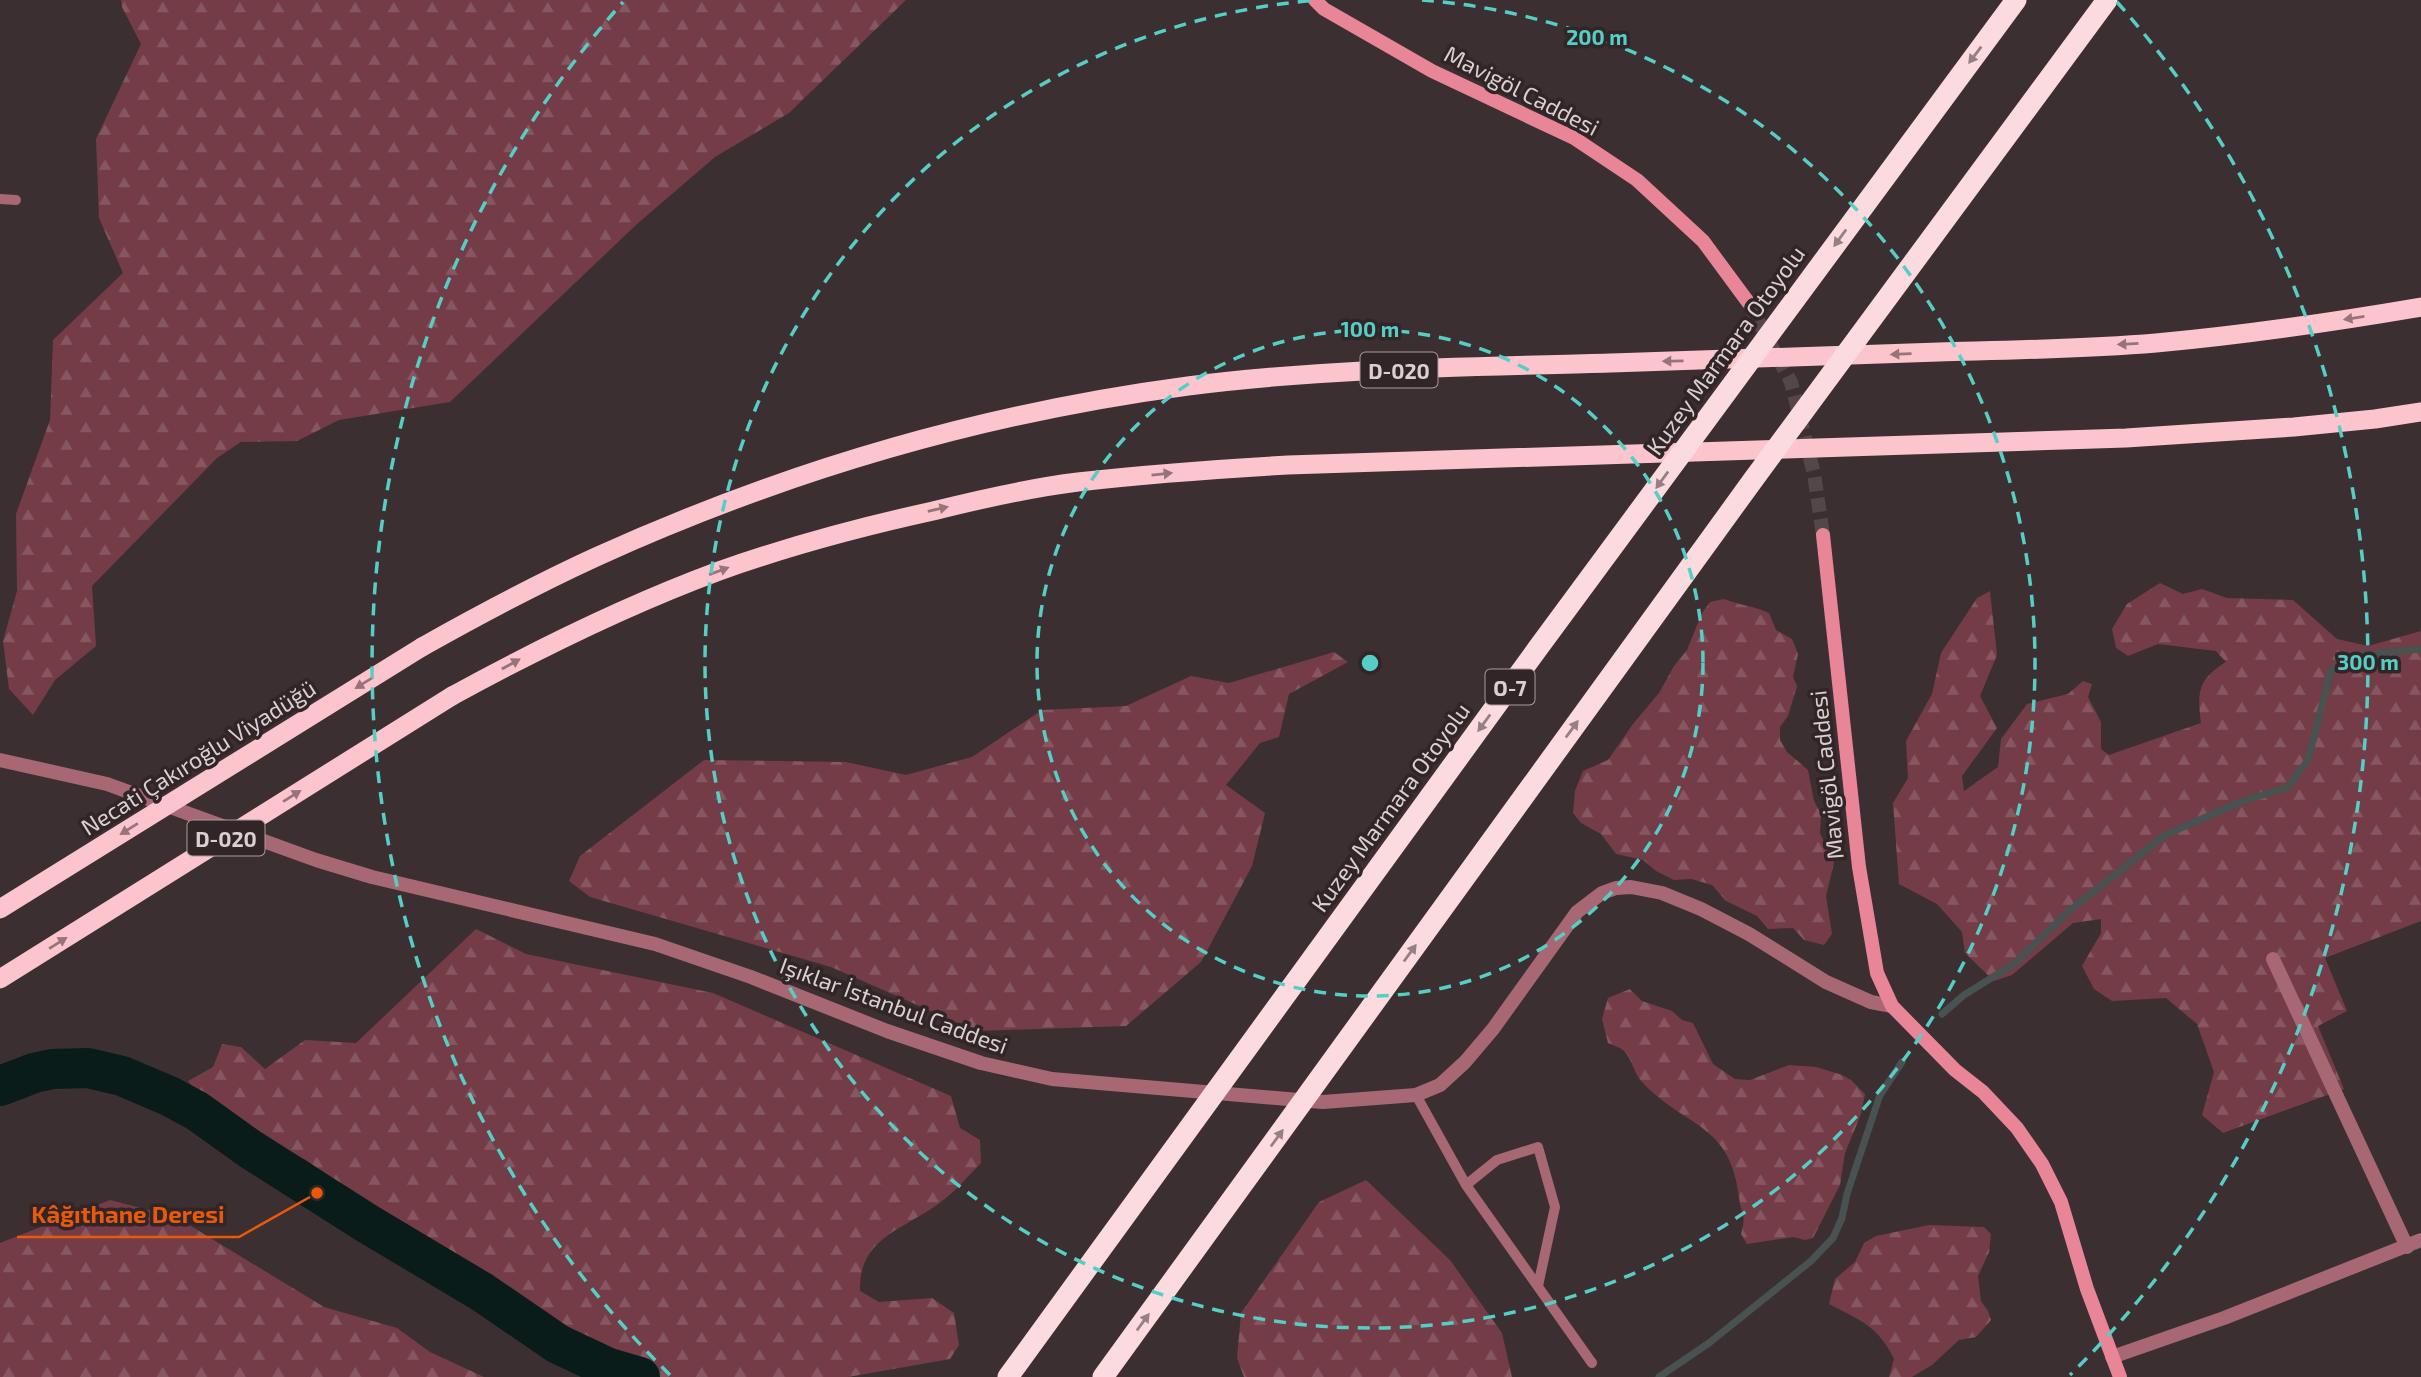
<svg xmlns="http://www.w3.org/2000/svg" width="2421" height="1377" viewBox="0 0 2421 1377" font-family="'Exo 2',sans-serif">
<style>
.forest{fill:url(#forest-firs)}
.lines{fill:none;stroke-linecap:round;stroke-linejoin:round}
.stream{stroke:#485251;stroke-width:7}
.river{stroke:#0a1c1a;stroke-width:40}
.secondary-tunnel{stroke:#544749;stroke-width:14;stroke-dasharray:14 7;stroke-linecap:butt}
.service{stroke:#a76873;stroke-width:10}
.minor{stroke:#a76873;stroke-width:14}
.tertiary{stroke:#a76873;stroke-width:14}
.secondary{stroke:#e88597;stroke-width:14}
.trunk{stroke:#fcc4cd;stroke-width:19}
.trunk-bridge{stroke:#fcc4cd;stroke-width:19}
.motorway-bridge{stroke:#fbdbdf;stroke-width:21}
.oneway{fill:#968083}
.oneway2{fill:#97747a}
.ring{fill:none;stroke:#55cec5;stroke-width:3.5;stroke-dasharray:12 9}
.labels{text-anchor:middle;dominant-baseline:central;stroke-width:7;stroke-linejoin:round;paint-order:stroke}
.shield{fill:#322527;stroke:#a79d9f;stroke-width:2}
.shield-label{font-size:21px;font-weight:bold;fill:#d9d0d2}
.street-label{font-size:23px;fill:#d9d0d2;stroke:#322527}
.centre{fill:#55cec5;stroke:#322527;stroke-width:3.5}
.ring-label{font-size:21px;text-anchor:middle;font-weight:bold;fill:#55cec5;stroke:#322527;stroke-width:7;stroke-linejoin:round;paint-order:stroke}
.leader{fill:none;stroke:#e8590c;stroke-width:2.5}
.callout-dot{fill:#e8590c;stroke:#322527;stroke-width:2.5}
.callout-label{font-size:24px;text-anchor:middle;font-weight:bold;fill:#e8590c;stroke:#322527;stroke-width:7;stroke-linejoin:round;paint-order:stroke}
</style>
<defs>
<pattern id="forest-firs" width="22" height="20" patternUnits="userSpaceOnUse" patternTransform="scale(1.75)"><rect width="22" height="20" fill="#743c47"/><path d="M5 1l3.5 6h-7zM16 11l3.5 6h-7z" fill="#875761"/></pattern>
</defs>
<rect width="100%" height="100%" fill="#3c2f31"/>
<!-- forest -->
<path class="forest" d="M121,0h785l-117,113 -74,44 -78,67 -187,178 -111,18 -42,21 -56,1 -24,16 -125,128 4,60 -41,34 -22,35 -24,-26 -6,-48 14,-50 -1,-77 34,-94 3,-80 70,-67 -24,-55 -3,-79 45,-95 -19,-37z
M2160,583l23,11 19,-5 25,9 66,2 44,39 31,7 53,-15v290l-96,37 22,53 -29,15 26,63 -121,44 -21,-18 12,-43 -17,-48 -31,-26 -54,3 -18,-12 -12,-23 19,-33v-14l-28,4 -61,52 -18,6 -29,-28 -3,-21 -25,-28 -38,-20 -6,-81 15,-25 -2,-37 26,-47 9,-41 36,-55 13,-7 7,64 -17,41 17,32 -35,48 2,15 34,-24 3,-28 26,-35 41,-10 15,-13 9,3 -4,13 13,25v27l8,6 92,-32c-4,-31 -3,-44 25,-61l-10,-11 -58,-7 -30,12 -12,-8 -4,-19 15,-25z
M1724,599c15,6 30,7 45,14l7,17 16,9 6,15 -5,23 4,9 -9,30 -8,11v13l7,12 21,18 6,31 7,13 -1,19 14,30 -8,33 6,38 -8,11 -20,-5 -11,-12 -25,1 -11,-13 -31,-15 -14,-16 -21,-6 -17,1 -18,-9 -13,-11 -27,-6 -15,-20 -20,-11 -8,-10 2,-22 8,-20 25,-11 25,-36 26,-31 15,-27 13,-16 15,-37 8,-11z
M1334,652l14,10 -59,32 -10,43 -19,6 -34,42 39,28 -13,53 -51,96 -75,64 -150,5 -145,-64 -241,-70 -21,-16 11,-25 124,-96 142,2 60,13 66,-18 70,-47 84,-4 65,-30 38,7z
M476,929l50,25 187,39 238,103 9,32 20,12 1,23c-13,13 -25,28 -39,38 -35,28 -84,35 -82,90l19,11 53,-4 22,15 5,32 -9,14 -102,18h-190l-133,-61 -219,-156 -91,-45 -27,-34 25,-14 9,-23 19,3 24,22 40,-29 51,3z
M1630,989l12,12 30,10 10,9 11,3 20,41 22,15 15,1 39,-15 27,2 26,8 9,5 14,14 -4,20 -16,39 -5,32 -27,53 -8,2 -12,-3 -46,7 -6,-10c6,-22 0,-18 -2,-37 -9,-75 -54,-69 -97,-115 -8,-8 -10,-24 -19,-32 -4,-3 -10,-5 -15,-7l-6,-24 6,-21z
M1366,1180l84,80 52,73 10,44h-268l-7,-19 4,-45 78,-111z
M110,1200l66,17 148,90 73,21 33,24 54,25h-484v-134z
M1929,1225l55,2 7,7 -2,18 -11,24 3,25 7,10 3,9 -15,17 -17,3 -27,25 -20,12h-23l5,-18c-16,-33 -34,-39 -65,-55l6,-25 20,-17 9,-19 12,-7z"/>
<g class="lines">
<!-- stream -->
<path class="stream" d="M1942,1014l22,-19 50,-31 55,-53 96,-76 78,-34 45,-14 20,-27 23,-90 30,-15 60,-6
M1659,1377l50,-34 102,-82 22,-23 9,-20 5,-24 33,-99 22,-33"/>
<!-- river -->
<path class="river" d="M0,1086l34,-13 18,-4 36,-1 34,8 47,20 28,15 53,38 118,75 114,68 76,52 51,24 31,9"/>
<!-- secondary-tunnel -->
<path class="secondary-tunnel" d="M1748,302l43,80 23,92 9,61"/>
<!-- service -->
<path class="service" d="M0,199l16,1
M1416,1095l50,90 126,178
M1466,1185l31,-25 41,-13 17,60 -17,79"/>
<!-- minor -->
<path class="minor" d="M2273,959l134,288
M2112,1357l112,-39 197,-78"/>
<!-- tertiary -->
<path class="tertiary" d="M0,760l107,24 209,76 56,17 283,67 96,33 136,54 94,32 71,16 271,23 93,-7 24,-10 25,-23 28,-33 84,-117 25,-19 14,-5 15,-1 31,6 39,16 48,25 77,48 45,20 21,4"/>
<!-- secondary -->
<path class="secondary" d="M1315,0l9,9 108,62 142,67 63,42 66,61 45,61
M1823,535l36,332 18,106 15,33 63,64 28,22 34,36 25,36 19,38 26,87 33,88"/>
<!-- trunk -->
<path class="trunk" d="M422,647c57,-32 115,-63 174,-90 187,-85 388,-144 592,-171 140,-18 281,-19 422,-23 110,-3 220,-7 329,-11 72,-2 145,-3 217,-9 88,-8 177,-21 265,-36
M452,696c86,-47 175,-91 267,-125 70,-25 141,-44 214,-60 48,-12 96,-23 145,-29 70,-8 140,-13 210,-17l838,-27 168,-11 81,-8 46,-7"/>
<!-- trunk-bridge -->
<path class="trunk-bridge" d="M0,909l422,-262
M0,979l452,-283"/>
<!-- motorway-bridge -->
<path class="motorway-bridge" d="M1008,1377l530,-729 478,-648
M1103,1377l650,-897 354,-480"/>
</g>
<!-- one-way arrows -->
<defs><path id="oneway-solid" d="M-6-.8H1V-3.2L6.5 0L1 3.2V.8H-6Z" transform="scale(1.75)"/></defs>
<g class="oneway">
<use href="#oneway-solid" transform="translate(1975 55) rotate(127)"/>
<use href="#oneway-solid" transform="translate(1840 238) rotate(126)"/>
<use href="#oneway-solid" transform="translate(1662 480) rotate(126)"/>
<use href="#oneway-solid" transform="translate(1484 723) rotate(126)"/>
<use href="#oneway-solid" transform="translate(1572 729) rotate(-54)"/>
<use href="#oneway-solid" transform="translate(1410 953) rotate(-54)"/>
<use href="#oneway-solid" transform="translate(1277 1138) rotate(-54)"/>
<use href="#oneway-solid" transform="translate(1143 1322) rotate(-54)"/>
</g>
<g class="oneway2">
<use href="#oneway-solid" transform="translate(2354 318) rotate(171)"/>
<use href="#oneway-solid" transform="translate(2128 344) rotate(177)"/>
<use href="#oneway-solid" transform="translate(1901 354) rotate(178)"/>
<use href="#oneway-solid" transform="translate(1673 361) rotate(179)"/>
<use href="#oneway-solid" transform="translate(1162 474) rotate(-6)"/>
<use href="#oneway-solid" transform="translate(938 509) rotate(-13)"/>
<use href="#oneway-solid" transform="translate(719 571) rotate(-20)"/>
<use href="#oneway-solid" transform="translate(511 664) rotate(-29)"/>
<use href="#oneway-solid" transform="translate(364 683) rotate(148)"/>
<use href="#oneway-solid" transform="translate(292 796) rotate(-32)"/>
<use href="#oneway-solid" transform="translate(129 829) rotate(148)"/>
<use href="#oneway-solid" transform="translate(58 943) rotate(-32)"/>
</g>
<!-- distance rings -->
<g class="ring">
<circle cx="1370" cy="663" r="333"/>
<path d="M1422 0A665 665 0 1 1 1318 0"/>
<path d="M670 1375A998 998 0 0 1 623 2M2117 2A998 998 0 0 1 2070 1375"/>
</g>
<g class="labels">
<!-- shield labels -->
<g class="shield">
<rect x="1360.5" y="352.5" width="77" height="35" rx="5"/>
<rect x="1485.5" y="669.5" width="49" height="35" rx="5"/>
<rect x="187.5" y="820.5" width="77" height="35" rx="5"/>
</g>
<g class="shield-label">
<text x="1399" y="370">D-020</text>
<text x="1510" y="687">O-7</text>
<text x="226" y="838">D-020</text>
</g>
<!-- street labels -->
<g class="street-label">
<text transform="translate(1522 90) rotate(27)">Mavigöl Caddesi</text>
<text transform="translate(1725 350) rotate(-54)">Kuzey Marmara Otoyolu</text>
<text transform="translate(198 757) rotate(-32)">Necati Çakıroğlu Viyadüğü</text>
<text transform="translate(1826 775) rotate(-96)">Mavigöl Caddesi</text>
<text transform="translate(1390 807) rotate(-54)">Kuzey Marmara Otoyolu</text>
<text transform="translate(894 1005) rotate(20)">Işıklar İstanbul Caddesi</text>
</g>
</g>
<circle cx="1370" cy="663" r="10" class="centre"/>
<g class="ring-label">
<text x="1597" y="45">200 m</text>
<text x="1370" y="337">100 m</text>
<text x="2368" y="670">300 m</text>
</g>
<!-- callouts -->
<path class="leader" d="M317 1193L239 1237H17"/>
<circle class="callout-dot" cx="317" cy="1193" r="7"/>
<g class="callout-label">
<text x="128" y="1223">Kâğıthane Deresi</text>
</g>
</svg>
